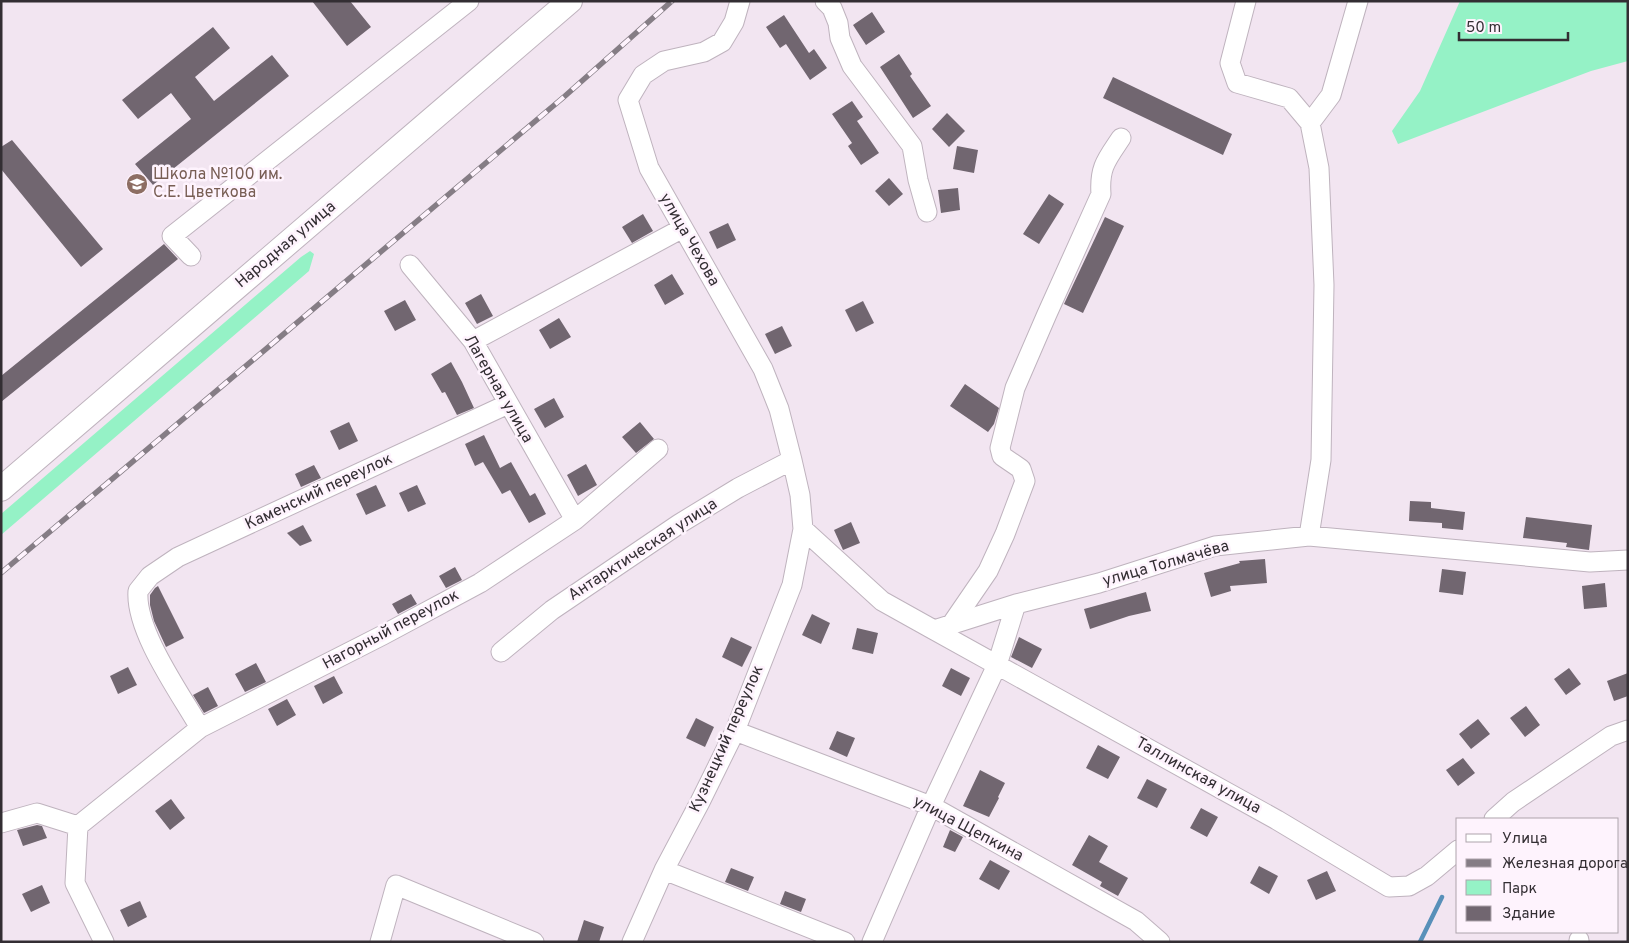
<svg xmlns="http://www.w3.org/2000/svg" width="1629" height="943" viewBox="0 0 1629 943" font-family="Overpass,sans-serif">
<style>
.green{fill:#95f2c6}
.lines{fill:none;stroke-linecap:round;stroke-linejoin:round}
.stream{stroke:#5890b9;stroke-width:4.5}
.building{fill:#716670}
.minor-casing{stroke:#bfb3be;stroke-width:21}
.major-casing{stroke:#bfb3be;stroke-width:26}
.minor{stroke:#fff;stroke-width:19}
.major{stroke:#fff;stroke-width:24}
.rail-casing{stroke:#857d85;stroke-width:5.5}
.rail{stroke:#fef3fd;stroke-width:4;stroke-dasharray:11;stroke-linecap:butt}
.labels{text-anchor:middle;dominant-baseline:central;stroke-width:5;stroke-linejoin:round;paint-order:stroke}
.education-label{font-size:16px;fill:#785e54;stroke:#fef3fd;text-anchor:start}
.street-label{font-size:16px;fill:#332e33;stroke:#fef3fd}
</style>
<rect width="100%" height="100%" fill="#f2e5f1"/>
<!-- green -->
<path class="green" d="M1460,1h168v60l-37,10 -193,73 -6,-13 28,-40z
M310,251l4,3 -5,17 -308,264v-21l300,-257z"/>
<g class="lines">
<!-- stream -->
<path class="stream" d="M1420,942l22,-45"/>
</g>
<!-- building -->
<path class="building" d="M312,1h38l21,26 -24,19z
M872,12l13,20 -19,13 -13,-20z
M784,15l25,38 5,-4 13,19 -17,12 -24,-36 -6,4 -14,-21z
M213,27l17,21 -35,29 19,24 58,-46 17,21 -136,109 -18,-21 56,-45 -20,-26 -33,26 -16,-19z
M899,54l13,20 -2,2 21,30 -18,12 -33,-51z
M1113,77l119,57 -9,21 -120,-57z
M852,101l11,16 -6,4 22,32 -18,12 -13,-19 4,-3 -20,-29z
M947,113l18,18 -16,16 -17,-18z
M12,140l91,109 -22,18 -80,-98v-22z
M957,146l21,4 -4,23 -21,-4z
M889,178l14,16 -14,12 -14,-15z
M958,188l2,22 -19,3 -3,-23z
M1049,194l15,10 -25,40 -16,-10z
M643,214l10,17 -21,12 -10,-16z
M1105,217l19,9 -41,87 -19,-9z
M728,223l8,17 -19,9 -8,-17z
M164,244l14,15 -177,143v-26z
M672,274l12,20 -19,11 -11,-20z
M481,294l12,22 -16,8 -12,-21z
M405,300l11,20 -21,11 -11,-20z
M863,301l11,22 -18,9 -11,-22z
M559,318l12,19 -21,12 -11,-19z
M782,326l10,20 -17,8 -10,-20z
M451,362l11,20 12,26 -17,7 -12,-23 -3,1 -11,-19z
M965,384l34,24 -5,16 -6,8 -38,-26z
M554,398l10,19 -19,11 -11,-19z
M349,422l9,19 -19,9 -9,-19z
M640,422l14,17 -18,14 -14,-16z
M484,435l16,33 11,-6 19,34 5,-3 11,21 -17,9 -19,-33 -8,4 -19,-32 -8,4 -10,-22z
M586,464l11,21 -19,11 -11,-21z
M314,465l7,13 -20,9 -6,-13z
M376,485l10,21 -20,9 -10,-21z
M417,485l9,19 -18,8 -9,-19z
M1410,501l21,1v6l34,4 -2,18 -21,-2v-5l-33,-2z
M1526,517l66,8 -3,25 -23,-3 1,-4 -44,-5z
M851,522l9,21 -17,7 -9,-20z
M303,525l9,16 -12,5 -13,-13z
M1265,559l2,24 -37,3 1,5 -20,6 -7,-24 36,-10 -1,-2z
M455,567l7,13 -16,8 -7,-12z
M1442,569l24,3 -3,23 -24,-3z
M1605,583l2,24 -23,2 -2,-23z
M158,586l26,52 -18,9 -12,-26 -4,-16v-10l5,-7z
M1146,592l5,19 -22,5 -39,13 -6,-20z
M411,594l6,10 -19,10 -6,-10z
M812,614l18,9 -9,21 -19,-9z
M857,628l21,5 -5,21 -21,-5z
M731,637l21,10 -10,20 -20,-10z
M1019,637l23,12 -10,19 -21,-11z
M256,663l10,19 -21,10 -10,-18z
M128,667l9,18 -19,9 -8,-18z
M951,668l19,10 -9,18 -19,-10z
M1569,668l12,16 -15,11 -12,-16z
M1628,673v23l-14,5 -7,-20z
M334,676l9,17 -20,11 -9,-18z
M208,687l10,19 -14,7 -11,-18z
M287,699l9,16 -19,11 -9,-17z
M1526,706l14,19 -15,12 -15,-19z
M696,718l18,9 -9,20 -19,-9z
M1478,719l12,15 -19,15 -12,-15z
M837,731l18,7 -8,19 -18,-8z
M1098,745l22,12 -12,22 -22,-11z
M1463,758l12,15 -17,13 -12,-16z
M980,770l25,13 -7,14 1,1 -10,19 -26,-11z
M1147,779l20,10 -10,19 -20,-10z
M171,799l14,19 -15,12 -15,-19z
M1201,808l17,9 -11,20 -17,-9z
M37,825l5,1 5,12 -24,8 -6,-16z
M950,830l13,7 -8,15 -12,-5z
M1089,835l19,11 -9,16 29,16 -10,18 -18,-10 2,-4 -30,-17z
M990,860l20,11 -11,19 -20,-11z
M1259,866l19,10 -9,18 -19,-11z
M731,868l23,9 -6,14 -23,-9z
M1327,871l9,20 -20,9 -9,-20z
M42,885l8,18 -19,9 -9,-18z
M785,891l21,8 -5,13 -21,-8z
M140,901l7,16 -19,10 -8,-17z
M584,920l20,7 -5,15h-22z"/>
<g class="lines">
<!-- minor casing -->
<g class="minor-casing">
<path id="minor" d="M825,1l7,7 6,15 2,15 12,28 60,80 6,34 9,32
M1246,1l-16,62 7,20 52,15 21,25 9,45 5,117 -3,175 -12,76
M1310,123l21,-28 27,-94
M191,256l-19,-20 297,-235
M410,265l63,76 102,179
M473,341l210,-113
M803,529l79,72 52,29 82,-26 83,-21 116,-37 94,-10 281,26 38,-2
M951,625l37,-54 17,-37 20,-53 -4,-12 -19,-13 -2,-8 15,-60 32,-74 54,-120c-2,-27 6,-35 20,-56
M934,630l343,190 112,67 20,-1 18,-10 31,-26
M501,652l51,-42 127,-86 59,-36 54,-28
M200,728c-20,-35 -65,-97 -62,-137l12,-15 28,-19 330,-153
M735,731l196,75 205,115 24,21
M1494,819l19,-17 98,-66 17,-6
M1,823l36,-10 41,13 122,-98 183,-93 97,-52 95,-63 83,-71
M78,826l-3,57 29,59
M664,870l181,72
M1579,940v2
M380,942l16,-57 138,57
M632,942l32,-72 36,-68 35,-71 57,-146 11,-56 -3,-34 -8,-35 -13,-51 -16,-40 -114,-201 -21,-68 15,-25 21,-14 40,-9 18,-10 12,-20 6,-21
M872,942l59,-136 66,-141 19,-61"/>
</g>
<!-- major casing -->
<g class="major-casing">
<path id="major" d="M1,489l569,-488"/>
</g>
<!-- minor -->
<use href="#minor" class="minor"/>
<!-- major -->
<use href="#major" class="major"/>
<!-- rail casing -->
<g class="rail-casing">
<path id="rail" d="M1,573l564,-477 107,-95"/>
</g>
<!-- rail -->
<use href="#rail" class="rail"/>
</g>
<!-- icons -->
<defs>
<g id="school-disc" transform="scale(1.125)"><circle r="9.5" fill="#8d6e63" stroke="#fef3fd"/><path d="M0-5L7-2L0 1L-7-2ZM-4 1L0 2.5L4 1V4Q0 6-4 4Z" fill="#fff"/></g>
</defs>
<g fill-rule="evenodd">
<use href="#school-disc" x="137" y="184"/>
</g>
<g class="labels">
<!-- education labels -->
<g class="education-label">
<text x="153" y="175">Школа №100 им.<tspan x="153" dy="18">С.Е. Цветкова</tspan></text>
</g>
<!-- street labels -->
<g class="street-label">
<text transform="translate(689 240) rotate(60)">улица Чехова</text>
<text transform="translate(286 245) rotate(-40)">Народная улица</text>
<text transform="translate(498 389) rotate(60)">Лагерная улица</text>
<text transform="translate(319 492) rotate(-25)">Каменский переулок</text>
<text transform="translate(643 550) rotate(-33)">Антарктическая улица</text>
<text transform="translate(1166 564) rotate(-16)">улица Толмачёва</text>
<text transform="translate(391 630) rotate(-28)">Нагорный переулок</text>
<text transform="translate(727 739) rotate(-66)">Кузнецкий переулок</text>
<text transform="translate(1198 776) rotate(29)">Таллинская улица</text>
<text transform="translate(968 829) rotate(28)">улица Щепкина</text>
</g>
</g>
<!-- border -->
<rect width="1629" height="943" fill="none" stroke="#332e33" stroke-width="5"/>
<!-- legend -->
<rect x="1456" y="818" width="162" height="115" fill="#fef3fd" stroke="#ada4ac"/>
<rect x="1466" y="834" width="25" height="8" fill="#ffffff" stroke="#ada4ac"/>
<text x="1502" y="843" font-size="15" fill="#332e33">Улица</text>
<rect x="1466" y="859" width="25" height="8" fill="#857d85" stroke="#ada4ac"/>
<text x="1502" y="868" font-size="15" fill="#332e33">Железная дорога</text>
<rect x="1466" y="880" width="25" height="15" fill="#95f2c6" stroke="#ada4ac"/>
<text x="1502" y="893" font-size="15" fill="#332e33">Парк</text>
<rect x="1466" y="906" width="25" height="15" fill="#716670" stroke="#ada4ac"/>
<text x="1502" y="918" font-size="15" fill="#332e33">Здание</text>
<!-- scale -->
<path d="M1459 32v8h109v-8" fill="none" stroke="#332e33" stroke-width="2.5"/>
<text x="1466" y="32" font-size="15" fill="#332e33" stroke="#fef3fd" stroke-width="4" paint-order="stroke">50 m</text>
</svg>
